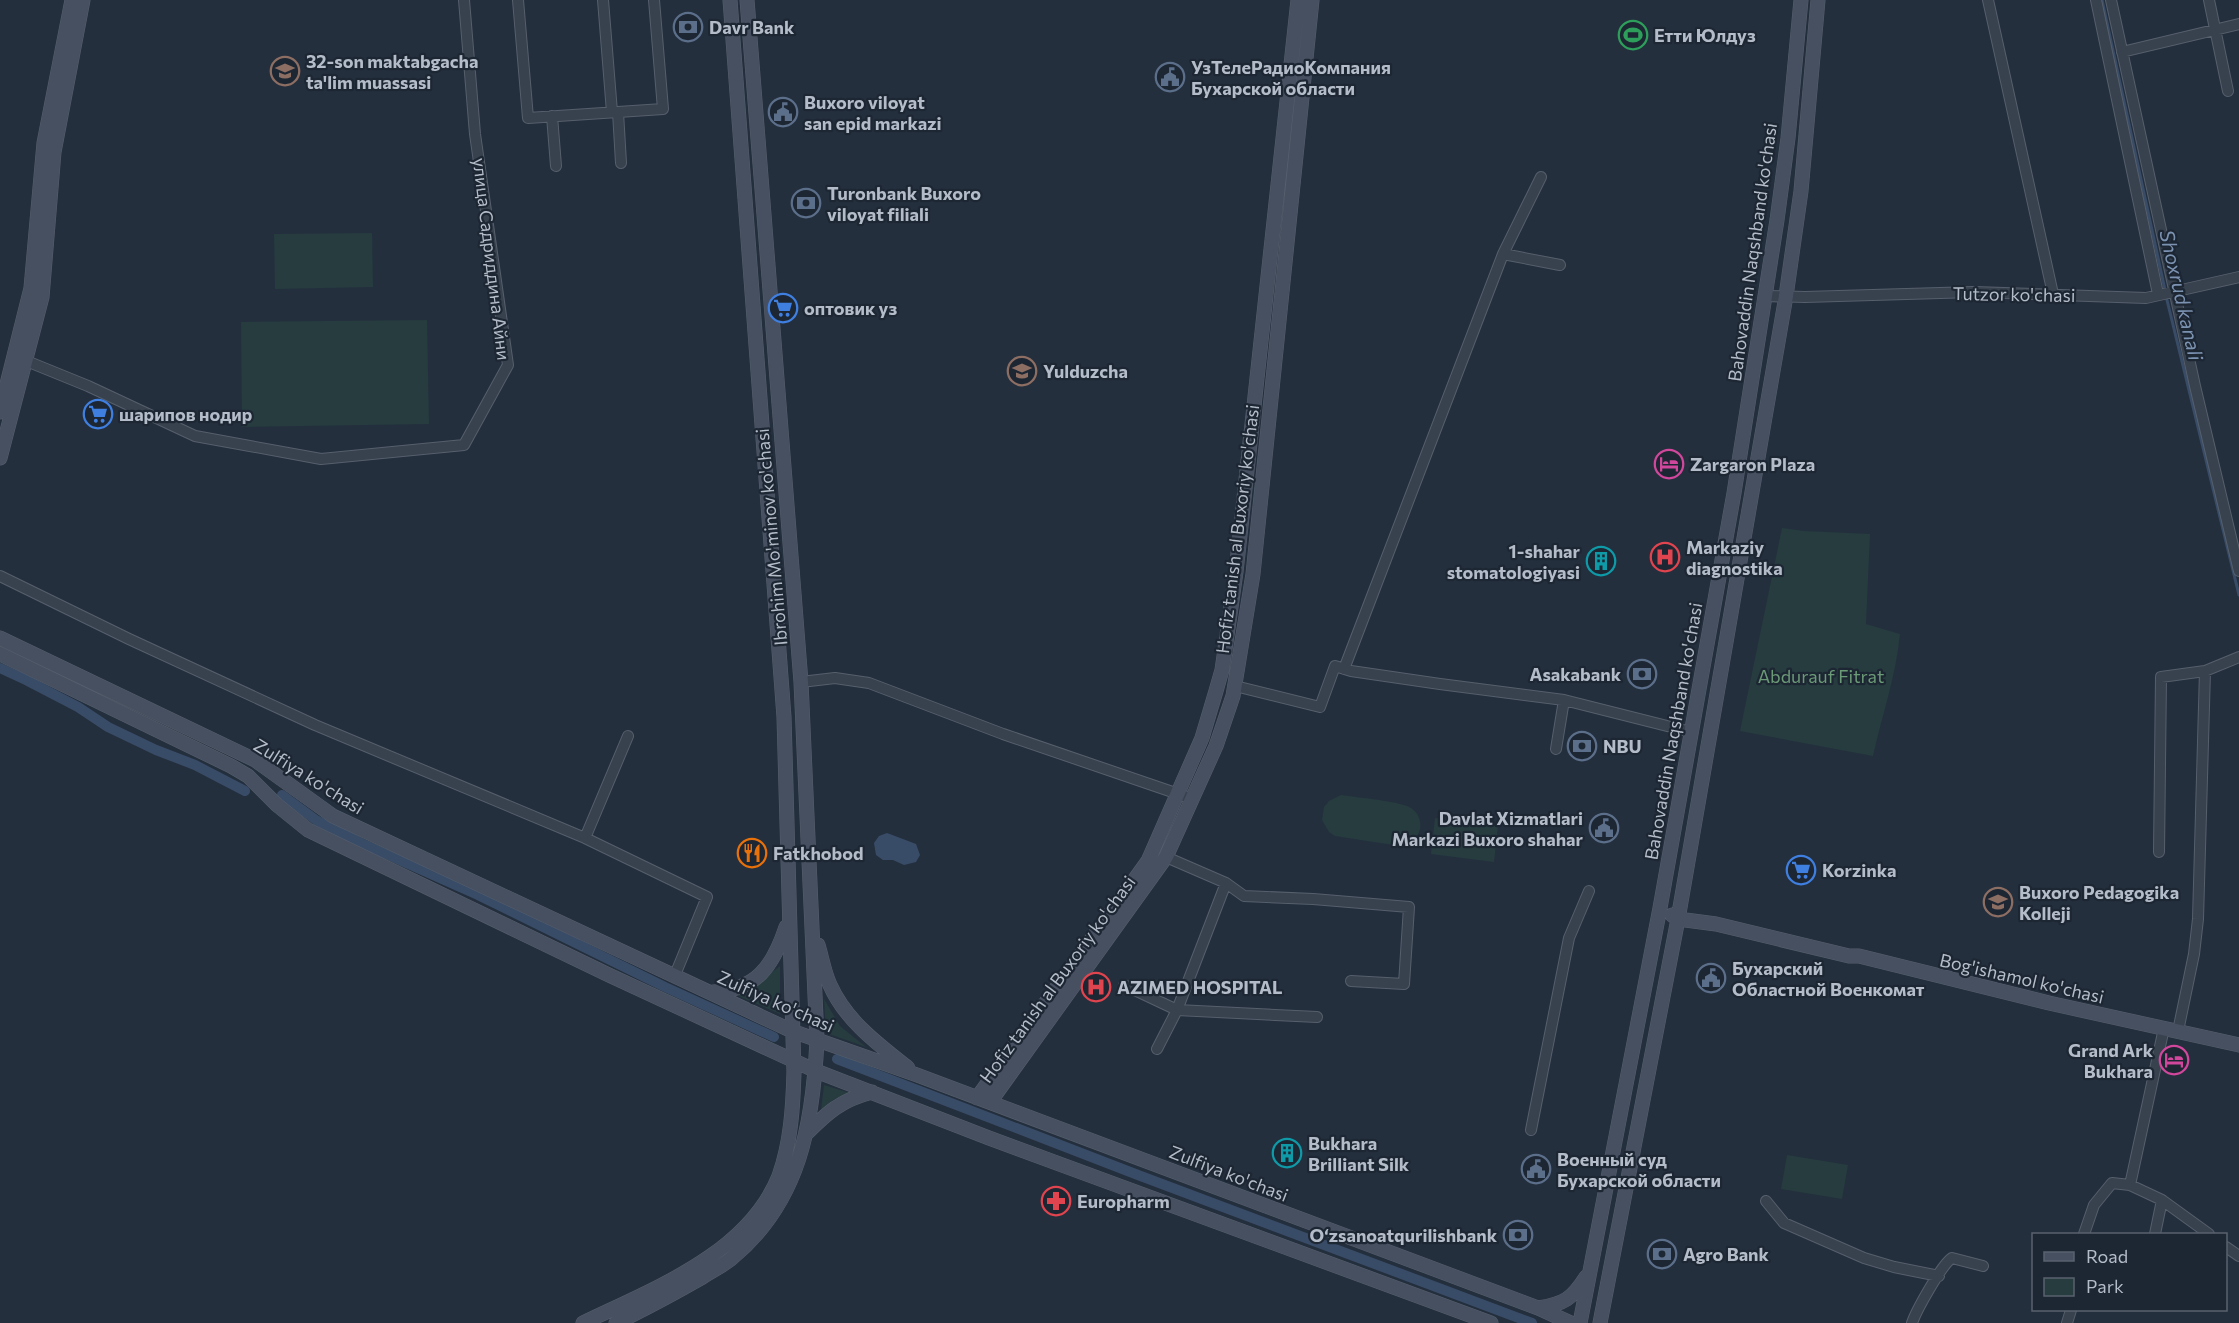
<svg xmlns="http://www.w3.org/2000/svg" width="2239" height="1323" viewBox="0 0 2239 1323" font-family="Commissioner,sans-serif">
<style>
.green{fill:#263c3f}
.water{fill:#394c67}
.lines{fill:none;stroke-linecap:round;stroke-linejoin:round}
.stream{stroke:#394c67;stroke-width:3}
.canal{stroke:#394c67;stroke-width:10}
.street-casing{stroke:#565f6c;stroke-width:12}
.secondary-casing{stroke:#565f6c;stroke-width:15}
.street{stroke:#38414e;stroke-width:10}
.secondary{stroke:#465061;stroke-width:14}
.labels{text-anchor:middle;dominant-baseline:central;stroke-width:4.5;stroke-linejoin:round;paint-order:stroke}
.poi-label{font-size:18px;font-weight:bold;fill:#b4bcc9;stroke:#1d2633;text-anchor:start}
.street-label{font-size:18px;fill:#b4bcc9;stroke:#1d2633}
.park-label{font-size:18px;fill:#6b9a76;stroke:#1d2633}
.water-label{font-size:20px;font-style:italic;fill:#7c92b1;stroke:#1d2633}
</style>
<rect width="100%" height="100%" fill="#242f3e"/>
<!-- green -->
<path class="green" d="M372,233l1,54 -98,2 -1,-55z
M427,320l2,104 -187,3 -1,-105z
M1782,528l22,3 66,3 -4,90 34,10c-4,42 -18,81 -27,122l-133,-25z
M1341,795c19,3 49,5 66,11 9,3 15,13 13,23 -2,10 -10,15 -20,17l-65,-10 -6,-4 -7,-12 2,-13 5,-6z
M1435,818l63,8 -4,36 -63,-8z
M780,966v48l-44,-19 11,-4z
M824,999l16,27 26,21 -40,-14z
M824,1085l26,8 -17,7 -12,10z
M1787,1155l61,10 -6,34 -61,-10z"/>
<!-- water -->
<path class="water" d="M887,833l29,11 4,11 -4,7 -12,3 -11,-5h-10l-7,-5 -2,-12 5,-7z"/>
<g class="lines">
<!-- stream -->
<path class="stream" d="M2102,0l63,290
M2166,296l73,299"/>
<!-- canal -->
<path class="canal" d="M0,668l26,12 52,27 30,20 48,23 39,15 50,26
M282,795l34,25 45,23 117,52 187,92 109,50
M837,1059l301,116 394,148"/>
<!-- street casing -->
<g class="street-casing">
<path id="street" d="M518,0l10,118 135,-9 -9,-109
M603,0l9,112
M1988,0l65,294
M2096,0l62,294
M2111,0l84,386 44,185
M2209,0l19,91
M2122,52l117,-28
M618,112l3,51
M552,116l4,50
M1503,254l38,-77
M1765,296l40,1 169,-5 172,6 93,-21
M24,360l64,26 107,50 126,23 143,-14 44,-80 -33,-231 -11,-134
M0,576l129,63 186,86 270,113 122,59 -32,78
M1344,669l159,-415 57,11
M801,682l34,-4 34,5 134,51 190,65
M1235,686l85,21 15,-41 16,5 89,13 124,16 127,32
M1556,749l8,-49
M585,838l43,-102
M2159,852l2,-175 44,-6 34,-14
M1166,857l60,26 18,13 69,3 96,8 -5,77 -53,-3
M1124,985l53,25 140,7
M2178,1031l16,-77 4,-35 7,-248
M1157,1049l20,-39 49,-127
M1531,1130l38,-192 20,-47
M2162,1200l47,34
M1766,1201l18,22 80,35 30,9 45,9
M2084,1234l10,-29 18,-22 18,2
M2155,1234l7,-34 -32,-15 34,-157
M2226,1247l13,9
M1912,1323c4,-12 30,-59 40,-65l31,8
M2067,1323l4,-13"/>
</g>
<!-- secondary casing -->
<g class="secondary-casing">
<path id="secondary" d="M0,412l31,-124 13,-145 28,-143
M0,458l42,-161 12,-145 29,-152
M0,638l255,122 78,56 459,215 125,44 621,233 33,15
M0,654l231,112 17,10 29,29 31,25 303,146 205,95 173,67 502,185
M1672,915l6,4 38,5 133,32h10l190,47 190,42
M818,945c4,13 6,27 12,40 16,36 48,59 78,83
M713,992c44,-2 60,-26 73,-65
M977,1098l171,-237 54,-123 14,-47 6,-21 14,-98 62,-572
M990,1102l176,-245 50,-111 17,-50 20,-122 59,-574
M806,1134c22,-22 35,-34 66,-42
M1538,1308c26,-4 34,-9 48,-31
M583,1323c70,-34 165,-69 196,-147 12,-34 14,-69 15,-104l-10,-355 -54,-717
M616,1323c29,-14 57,-29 85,-45 10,-7 22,-12 31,-20 68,-56 81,-134 85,-218l-16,-358 -54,-682
M1580,1323l80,-415 74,-415 43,-273 11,-82 13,-138
M1600,1323l78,-404 108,-623 15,-105 17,-191"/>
</g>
<!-- street -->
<use href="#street" class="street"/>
<!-- secondary -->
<use href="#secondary" class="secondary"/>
</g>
<!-- icons -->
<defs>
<g id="bank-ring" transform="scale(1.5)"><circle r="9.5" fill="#1d2633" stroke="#5c6f8a" stroke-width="1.5"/><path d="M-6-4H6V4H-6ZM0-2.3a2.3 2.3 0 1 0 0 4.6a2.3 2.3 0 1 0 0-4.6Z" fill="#5c6f8a"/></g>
<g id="stadium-ring" transform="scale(1.5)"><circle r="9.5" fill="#1d2633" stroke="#2e9e5b" stroke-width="1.5"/><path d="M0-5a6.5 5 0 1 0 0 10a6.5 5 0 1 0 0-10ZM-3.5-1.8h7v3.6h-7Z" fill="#2e9e5b"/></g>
<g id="school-ring" transform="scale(1.5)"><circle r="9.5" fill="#1d2633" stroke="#8d6e63" stroke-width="1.5"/><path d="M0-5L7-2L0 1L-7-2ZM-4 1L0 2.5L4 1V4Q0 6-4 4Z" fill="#8d6e63"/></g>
<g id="civic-ring" transform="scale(1.5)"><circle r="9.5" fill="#1d2633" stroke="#5c6f8a" stroke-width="1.5"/><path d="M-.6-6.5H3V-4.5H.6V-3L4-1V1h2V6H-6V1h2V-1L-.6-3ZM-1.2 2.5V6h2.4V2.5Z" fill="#5c6f8a"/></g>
<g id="supermarket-ring" transform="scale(1.5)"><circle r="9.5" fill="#1d2633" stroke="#3f7fe0" stroke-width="1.5"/><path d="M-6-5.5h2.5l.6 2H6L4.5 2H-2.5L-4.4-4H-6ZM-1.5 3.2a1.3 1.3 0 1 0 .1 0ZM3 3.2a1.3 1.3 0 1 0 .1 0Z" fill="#3f7fe0"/></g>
<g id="hotel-ring" transform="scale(1.5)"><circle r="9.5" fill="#1d2633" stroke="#d1479c" stroke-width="1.5"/><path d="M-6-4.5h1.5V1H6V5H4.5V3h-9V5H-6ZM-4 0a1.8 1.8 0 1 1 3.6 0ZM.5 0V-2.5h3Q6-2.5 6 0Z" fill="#d1479c"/></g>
<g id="hospital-ring" transform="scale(1.5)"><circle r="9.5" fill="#1d2633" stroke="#e0444e" stroke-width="1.5"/><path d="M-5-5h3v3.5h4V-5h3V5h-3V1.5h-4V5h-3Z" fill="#e0444e"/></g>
<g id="building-ring" transform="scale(1.5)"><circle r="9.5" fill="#1d2633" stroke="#0f9aa8" stroke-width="1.5"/><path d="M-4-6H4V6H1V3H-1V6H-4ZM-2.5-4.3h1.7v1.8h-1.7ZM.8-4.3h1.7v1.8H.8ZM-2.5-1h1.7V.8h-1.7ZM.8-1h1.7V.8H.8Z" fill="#0f9aa8"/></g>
<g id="restaurant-ring" transform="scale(1.5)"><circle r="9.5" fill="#1d2633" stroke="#e8710a" stroke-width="1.5"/><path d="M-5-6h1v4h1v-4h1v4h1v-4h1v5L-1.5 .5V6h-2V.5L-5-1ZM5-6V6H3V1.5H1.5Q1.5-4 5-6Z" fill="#e8710a"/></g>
<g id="university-ring" transform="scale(1.5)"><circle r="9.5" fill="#1d2633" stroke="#8d6e63" stroke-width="1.5"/><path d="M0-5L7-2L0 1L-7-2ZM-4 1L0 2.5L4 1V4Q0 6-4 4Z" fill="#8d6e63"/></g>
<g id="pharmacy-ring" transform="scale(1.5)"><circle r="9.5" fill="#1d2633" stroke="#e0444e" stroke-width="1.5"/><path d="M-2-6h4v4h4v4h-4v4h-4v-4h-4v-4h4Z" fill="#e0444e"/></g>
</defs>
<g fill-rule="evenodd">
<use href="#bank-ring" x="688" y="27"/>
<use href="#stadium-ring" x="1633" y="35"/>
<use href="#school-ring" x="285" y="71"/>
<use href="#civic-ring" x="1170" y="77"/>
<use href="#civic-ring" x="783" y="112"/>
<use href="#bank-ring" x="806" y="203"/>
<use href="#supermarket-ring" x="783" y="308"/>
<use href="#school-ring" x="1022" y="371"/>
<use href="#supermarket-ring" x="98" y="414"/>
<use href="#hotel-ring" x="1669" y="464"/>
<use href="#hospital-ring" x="1665" y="557"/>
<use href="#building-ring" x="1601" y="561"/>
<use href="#bank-ring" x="1642" y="674"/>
<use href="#bank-ring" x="1582" y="746"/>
<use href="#civic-ring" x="1604" y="828"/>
<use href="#restaurant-ring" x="752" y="853"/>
<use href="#supermarket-ring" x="1801" y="870"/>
<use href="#university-ring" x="1998" y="902"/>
<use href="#civic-ring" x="1711" y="978"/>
<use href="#hospital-ring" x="1096" y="987"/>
<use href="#hotel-ring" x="2174" y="1060"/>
<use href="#building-ring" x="1287" y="1153"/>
<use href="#civic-ring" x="1536" y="1169"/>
<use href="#pharmacy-ring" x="1056" y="1201"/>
<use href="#bank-ring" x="1518" y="1235"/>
<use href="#bank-ring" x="1662" y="1254"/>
</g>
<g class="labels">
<!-- poi labels -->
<g class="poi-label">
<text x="709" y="27">Davr Bank</text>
<text x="1654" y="35">Етти Юлдуз</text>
<text x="306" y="61">32-son maktabgacha<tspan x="306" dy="21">ta'lim muassasi</tspan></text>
<text x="1191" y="67">УзТелеРадиоКомпания<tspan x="1191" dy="21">Бухарской области</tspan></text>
<text x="804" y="102">Buxoro viloyat<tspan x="804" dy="21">san epid markazi</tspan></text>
<text x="827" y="193">Turonbank Buxoro<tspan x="827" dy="21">viloyat filiali</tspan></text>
<text x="804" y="308">оптовик уз</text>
<text x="1043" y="371">Yulduzcha</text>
<text x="119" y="414">шарипов нодир</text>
<text x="1690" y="464">Zargaron Plaza</text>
<text x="1686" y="547">Markaziy<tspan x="1686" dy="21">diagnostika</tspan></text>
<text x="1580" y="551" text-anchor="end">1-shahar<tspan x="1580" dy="21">stomatologiyasi</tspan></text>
<text x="1621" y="674" text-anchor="end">Asakabank</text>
<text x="1603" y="746">NBU</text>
<text x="1583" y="818" text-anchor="end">Davlat Xizmatlari<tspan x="1583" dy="21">Markazi Buxoro shahar</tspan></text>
<text x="773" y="853">Fatkhobod</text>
<text x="1822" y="870">Korzinka</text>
<text x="2019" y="892">Buxoro Pedagogika<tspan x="2019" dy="21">Kolleji</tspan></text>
<text x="1732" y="968">Бухарский<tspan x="1732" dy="21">Областной Военкомат</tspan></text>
<text x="1117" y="987">AZIMED HOSPITAL</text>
<text x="2153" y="1050" text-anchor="end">Grand Ark<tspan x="2153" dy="21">Bukhara</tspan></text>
<text x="1308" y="1143">Bukhara<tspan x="1308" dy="21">Brilliant Silk</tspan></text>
<text x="1557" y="1159">Военный суд<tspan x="1557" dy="21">Бухарской области</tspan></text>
<text x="1077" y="1201">Europharm</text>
<text x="1497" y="1235" text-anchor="end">Oʻzsanoatqurilishbank</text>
<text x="1683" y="1254">Agro Bank</text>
</g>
<!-- street labels -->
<g class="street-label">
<text transform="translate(1752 252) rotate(-82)">Bahovaddin Naqshband ko'chasi</text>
<text transform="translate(492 259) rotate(83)">улица Садриддина Айни</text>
<text transform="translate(2014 294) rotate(1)">Tutzor ko'chasi</text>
<text transform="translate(1237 529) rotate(-83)">Hofiz tanish al Buxoriy ko'chasi</text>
<text transform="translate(771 537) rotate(-95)">Ibrohim Mo'minov ko'chasi</text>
<text transform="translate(1673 731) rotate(-80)">Bahovaddin Naqshband ko'chasi</text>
<text transform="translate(309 776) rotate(32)">Zulfiya ko'chasi</text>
<text transform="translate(2022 978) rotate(13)">Bog'ishamol ko'chasi</text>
<text transform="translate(1057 979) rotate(-54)">Hofiz tanish al Buxoriy ko'chasi</text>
<text transform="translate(776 1001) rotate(24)">Zulfiya ko'chasi</text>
<text transform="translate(1229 1173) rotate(21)">Zulfiya ko'chasi</text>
</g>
<!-- park labels -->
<g class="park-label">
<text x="1821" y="676">Abdurauf Fitrat</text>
</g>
<!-- water labels -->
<g class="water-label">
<text transform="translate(2182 295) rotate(77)">Shoxrud kanali</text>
</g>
</g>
<!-- legend -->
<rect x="2032" y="1233" width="195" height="78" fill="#1d2633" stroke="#59626f" stroke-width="1.5"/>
<rect x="2044" y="1252" width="30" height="9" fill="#465061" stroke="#59626f" stroke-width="1.5"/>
<text x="2086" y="1263" font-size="18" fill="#b4bcc9">Road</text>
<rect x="2044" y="1278" width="30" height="18" fill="#263c3f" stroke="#59626f" stroke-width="1.5"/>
<text x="2086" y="1293" font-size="18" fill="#b4bcc9">Park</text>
</svg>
